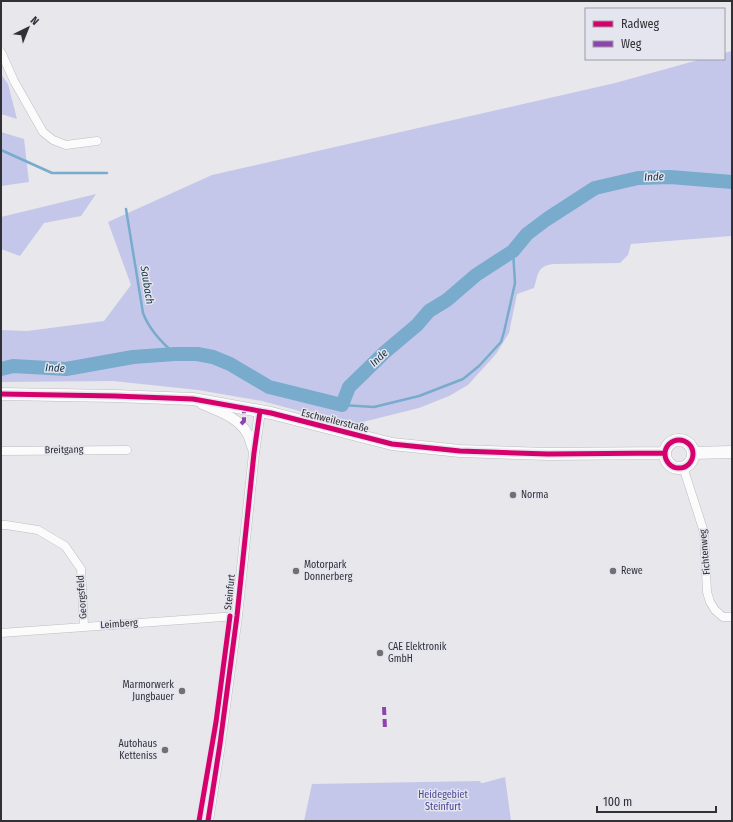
<svg xmlns="http://www.w3.org/2000/svg" width="733" height="822" viewBox="0 0 733 822" font-family="'Fira Sans Condensed',sans-serif">
<style>
.green{fill:#c5c7ea}
.lines{fill:none;stroke-linecap:round;stroke-linejoin:round}
.stream{stroke:#78abcc;stroke-width:2.5}
.river{stroke:#78abcc;stroke-width:14}
.minor-casing{stroke:#bcbdc1;stroke-width:9}
.tertiary-casing{stroke:#bcbdc1;stroke-width:11}
.primary-casing{stroke:#bcbdc1;stroke-width:13}
.minor{stroke:#fbfbfc;stroke-width:8}
.tertiary{stroke:#fbfbfc;stroke-width:10}
.primary{stroke:#fbfbfc;stroke-width:12}
.quiet{stroke:#8e44ad;stroke-width:4;stroke-dasharray:8 4;stroke-linecap:butt}
.cycleway-casing{stroke:#e4e5ef;stroke-width:8}
.cycleway{stroke:#d6006c;stroke-width:5}
.poi-dot{fill:#717175;stroke:#e4e5ef;stroke-width:1.5}
.labels{text-anchor:middle;dominant-baseline:central;stroke-width:3;stroke-linejoin:round;paint-order:stroke}
.street-label{font-size:10px;fill:#313135;stroke:#e4e5ef}
.poi-label{font-size:10px;fill:#313135;stroke:#e4e5ef;text-anchor:start}
.park-label{font-size:10px;fill:#4a4496;stroke:#e4e5ef}
.water-label{font-size:11px;font-style:italic;fill:#0f3044;stroke:#e4e5ef}
</style>
<rect width="100%" height="100%" fill="#e7e7ec"/>
<!-- green -->
<path class="green" d="M732,51l-1,185 -100,8 -3,11 -8,8 -67,1c-17,2 -15,13 -19,24l-17,6 -8,39 -13,21 -28,31 -19,11 -30,12 -68,17 -89,-24 -64,-11 -85,-9 -112,1v-52l26,1 77,-10 27,-36 -23,-63 104,-47 403,-92 87,-24h22v-6z
M1,74l7,10 9,35 -16,-5z
M1,132l23,7 5,43 -28,4z
M96,194l-15,22 -37,7 -24,33 -19,-7v-32z
M505,777l6,44h-207l8,-37 168,-3 1,2h2z"/>
<g class="lines">
<!-- stream -->
<path class="stream" d="M1,150l51,23h55
M126,209l17,104c6,16 19,30 32,41
M342,405l32,2 45,-11 44,-17 16,-13 22,-24 3,-10 11,-49 -2,-32"/>
<!-- river -->
<path class="river" d="M1,369l12,-3 53,3 67,-12 42,-3h22l16,3 17,7 39,23 73,18 7,-18 36,-35 32,-27 12,-14 18,-11 29,-25 37,-24 14,-17 20,-15 48,-31 43,-10 32,-1 62,5"/>
<!-- minor casing -->
<g class="minor-casing">
<path id="minor" d="M1,52l13,29 29,51 10,8 13,5 31,-4
M1,451l126,-1
M683,467l21,65 3,60 3,10 5,8 8,7h9
M1,525h5l32,5 27,16 16,23 3,57
M1,633l236,-17"/>
</g>
<!-- tertiary casing -->
<g class="tertiary-casing">
<path id="tertiary" d="M202,404c16,7 36,13 45,29 3,5 4,12 7,18
M208,821l12,-77 17,-128 17,-163 6,-42"/>
</g>
<!-- primary casing -->
<g class="primary-casing">
<path id="primary" d="M1,394l114,2 78,3 78,14 121,31 68,7 88,3 117,-1
M665 454a14 14 0 1 1 28 0a14 14 0 1 1-28 0Z
M693,453l39,-1"/>
</g>
<!-- minor -->
<use href="#minor" class="minor"/>
<!-- tertiary -->
<use href="#tertiary" class="tertiary"/>
<!-- primary -->
<use href="#primary" class="primary"/>
<!-- quiet -->
<path class="quiet" d="M241,424l3,-3v-13
M384,707l1,22"/>
<!-- cycleway casing -->
<g class="cycleway-casing">
<path id="cycleway" d="M1,394l114,2 78,3 78,14 121,31 68,7 88,3 117,-1
M665 454a14 14 0 1 1 28 0a14 14 0 1 1-28 0Z
M199,821l17,-99 14,-106
M208,821l12,-77 17,-128 17,-163 6,-42"/>
</g>
<!-- cycleway -->
<use href="#cycleway" class="cycleway"/>
</g>
<!-- markers -->
<g class="poi-dot">
<circle cx="513" cy="495" r="4"/>
<circle cx="296" cy="571" r="4"/>
<circle cx="613" cy="571" r="4"/>
<circle cx="380" cy="653" r="4"/>
<circle cx="182" cy="691" r="4"/>
<circle cx="165" cy="750" r="4"/>
</g>
<g class="labels">
<!-- street labels -->
<g class="street-label">
<text transform="translate(335 421) rotate(14)">Eschweilerstraße</text>
<text transform="translate(64 450) rotate(-1)">Breitgang</text>
<text transform="translate(705 552) rotate(-95)">Fichtenweg</text>
<text transform="translate(230 592) rotate(-84)">Steinfurt</text>
<text transform="translate(82 597) rotate(-94)">Georgsfeld</text>
<text transform="translate(119 624) rotate(-4)">Leimberg</text>
</g>
<!-- poi labels -->
<g class="poi-label">
<text x="521" y="495">Norma</text>
<text x="304" y="565">Motorpark<tspan x="304" dy="12">Donnerberg</tspan></text>
<text x="621" y="571">Rewe</text>
<text x="388" y="647">CAE Elektronik<tspan x="388" dy="12">GmbH</tspan></text>
<text x="174" y="685" text-anchor="end">Marmorwerk<tspan x="174" dy="12">Jungbauer</tspan></text>
<text x="157" y="744" text-anchor="end">Autohaus<tspan x="157" dy="12">Ketteniss</tspan></text>
</g>
<!-- park labels -->
<g class="park-label">
<text x="443" y="795">Heidegebiet<tspan x="443" dy="12">Steinfurt</tspan></text>
</g>
<!-- water labels -->
<g class="water-label">
<text transform="translate(654 177) rotate(-2)">Inde</text>
<text transform="translate(147 285) rotate(81)">Saubach</text>
<text transform="translate(379 358) rotate(-44)">Inde</text>
<text transform="translate(55 368) rotate(2)">Inde</text>
</g>
</g>
<!-- border -->
<rect width="733" height="822" fill="none" stroke="#313135" stroke-width="4"/>
<!-- legend -->
<rect x="585" y="8" width="140" height="52" fill="#e4e5ef" stroke="#9c9da5"/>
<rect x="593" y="21" width="20" height="6" fill="#d6006c" stroke="#9c9da5"/>
<text x="621" y="28" font-size="12" fill="#313135">Radweg</text>
<rect x="593" y="41" width="20" height="6" fill="#8e44ad" stroke="#9c9da5"/>
<text x="621" y="48" font-size="12" fill="#313135">Weg</text>
<!-- north arrow -->
<g transform="translate(28 28) rotate(43)" stroke="#e4e5ef" stroke-width="3" paint-order="stroke">
<path d="M0-3L7 15L0 10L-7 15Z" fill="#313135"/>
<text y="-6" font-size="11" font-weight="bold" text-anchor="middle" fill="#313135">N</text>
</g>
<!-- scale -->
<path d="M597 806v6h119v-6" fill="none" stroke="#313135" stroke-width="2"/>
<text x="603" y="806" font-size="12" fill="#313135" stroke="#e4e5ef" stroke-width="3" paint-order="stroke">100 m</text>
</svg>
